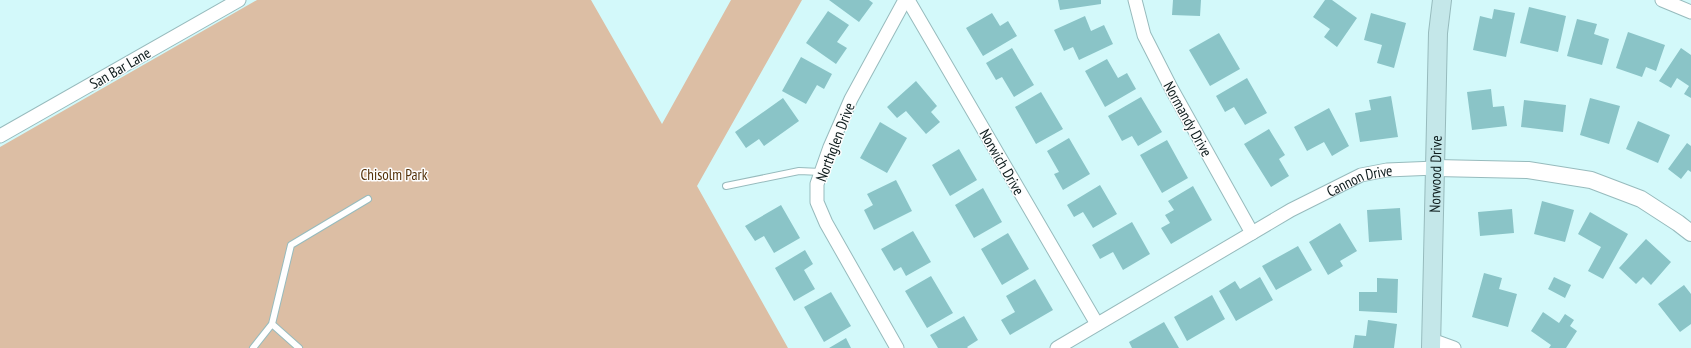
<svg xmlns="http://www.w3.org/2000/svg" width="1691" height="348" viewBox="0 0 1691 348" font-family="'PT Sans Narrow',sans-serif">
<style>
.green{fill:#dcbea4}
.building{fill:#8ac4c7}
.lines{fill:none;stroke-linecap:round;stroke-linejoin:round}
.service-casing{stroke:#97bbbd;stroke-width:8}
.minor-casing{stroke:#97bbbd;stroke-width:15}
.tertiary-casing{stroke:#97bbbd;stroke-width:18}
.secondary-casing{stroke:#97bbbd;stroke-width:20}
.service{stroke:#fff;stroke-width:6}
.minor{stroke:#fff;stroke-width:13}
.tertiary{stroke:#fff;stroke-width:16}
.secondary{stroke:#c4e7e9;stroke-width:18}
.labels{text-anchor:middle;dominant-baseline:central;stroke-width:3;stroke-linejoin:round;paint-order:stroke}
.street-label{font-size:15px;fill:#0c1a1b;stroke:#fdfdfd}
.park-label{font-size:15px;fill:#543109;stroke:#fdfdfd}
</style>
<rect width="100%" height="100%" fill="#d3f9fa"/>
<!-- green -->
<path class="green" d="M257,0h334l71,124 69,-124h71l-105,186 91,162h-788v-201z"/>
<!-- building -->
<path class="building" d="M829,0h40l4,3 -14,19z
M1058,0h43v4l-41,6z
M1173,0h28l-1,16 -28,-1z
M1325,0h7l25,18 -20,29 -13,-10 6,-8 -17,-12z
M1529,7l37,9 -8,36 -38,-9z
M1494,9l21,4 -9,44 -33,-7 7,-34 12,3z
M828,11l21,14 -12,17 10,6 -11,16 -30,-21z
M992,13l8,13 8,-5 9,15 -34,20 -17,-28z
M1371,13l35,10 -12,45 -17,-5 5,-18 -18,-5z
M1085,16l6,15 13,-6 9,19 -34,16 -6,-13 -9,4 -10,-21z
M1577,19l20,5 -3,10 15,5 -7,26 -35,-9z
M1628,32l37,13 -9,26 -10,-4 -4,10 -26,-9z
M1219,33l21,36 -30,17 -21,-36z
M1012,48l22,37 -20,12 -12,-20 -6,3 -10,-17z
M1681,48l10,7v43l-7,-4 5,-8 -12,-8 -6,10 -12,-7z
M801,57l31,17 -8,15 -7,-4 -11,19 -24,-13z
M1107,59l11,19 9,-5 9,16 -31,18 -20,-36z
M1247,78l20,35 -22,12 -11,-18 -9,5 -9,-16z
M916,81l21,25 -6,6 9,10 -14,12 -20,-23 -9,7 -10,-11z
M1491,89l2,18 11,-1 3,20 -35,4 -5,-38z
M1041,92l22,37 -27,15 -21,-37z
M1391,96l7,41 -38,5 -5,-29 16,-3 -2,-10z
M1141,97l21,35 -24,14 -6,-10 -10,5 -14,-25z
M783,98l16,23 -35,25 -5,-7 -13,9 -11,-16z
M1590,98l30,8 -11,38 -29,-9z
M1524,100l42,5 -3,27 -42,-5z
M1329,108l20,38 -17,10 -8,-14 -17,9 -13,-24z
M1638,121l32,14 -12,28 -32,-14z
M880,122l27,16 -20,35 -27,-15z
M1269,129l16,26 -6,4 10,17 -18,11 -27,-43z
M1069,138l21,36 -27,16 -9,-16 5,-2 -12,-21z
M1167,140l21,38 -26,15 -22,-38z
M1687,143l4,3v26l-3,-2 -7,9 -13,-10z
M959,149l18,31 -27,16 -18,-31z
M896,180l16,31 -38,19 -10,-20 9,-5 -6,-11z
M1100,185l17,29 -24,14 -10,-16 -9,5 -7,-12z
M1193,186l19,34 -41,24 -10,-16 9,-5 -5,-8 9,-5 -6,-9z
M983,188l19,34 -28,16 -19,-33z
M1542,201l32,9 -9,32 -31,-8z
M781,205l19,33 -26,15 -10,-17 -9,5 -10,-15z
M1400,208l2,32 -33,2 -2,-32z
M1512,209l2,24 -34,3 -2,-24z
M1590,212l38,22 -25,45 -15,-8 13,-24 -23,-13z
M1132,222l18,32 -27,16 -10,-18 -13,7 -8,-14z
M1340,223l17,28 -17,10 3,5 -15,9 -19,-33z
M913,231l18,31 -25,14 -5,-9 -7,4 -13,-22z
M1008,233l21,36 -27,16 -21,-36z
M1646,239l25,23 -20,23 -8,-8 -7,7 -17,-16z
M1298,246l14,24 -36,20 -14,-24z
M805,250l8,14 -9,6 11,19 -21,12 -19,-33z
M1484,273l18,5 -3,11 18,5 -9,33 -36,-10z
M931,276l22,37 -26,15 -22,-37z
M1260,277l13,23 -37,21 -17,-30 16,-10 5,8z
M1554,277l17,8 -6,13 -17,-9z
M1377,278l21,1 -1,34 -38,-2v-19h18z
M1035,279l18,31 -43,25 -9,-15 14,-8 -9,-16z
M1684,285l7,9v30l-11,8 -22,-28z
M831,292l20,34 -27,16 -20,-35z
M1212,295l13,24 -38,22 -13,-24z
M1543,312l16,11 6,-9 9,6 -4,6 7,5 -11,17h-17l2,-3 -20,-14z
M964,316l14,24 -11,7 1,1h-30l-8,-13z
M1368,320l29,4 -3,24h-41l2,-13 11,1z
M1164,322l15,26h-47l-3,-6z
M846,338l5,10h-22z"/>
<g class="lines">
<!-- service casing -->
<g class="service-casing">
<path id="service" d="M726,186l73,-15 22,1
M272,324l27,24
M253,348l19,-24 19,-79 77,-46"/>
</g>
<!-- minor casing -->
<g class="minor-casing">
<g id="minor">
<path d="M908,0l189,324"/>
<path d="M1135,0l9,35 27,53 81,145"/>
<path d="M1662,0l29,12"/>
<path d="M0,136l239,-136"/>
<path d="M1432,340l22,8"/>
<path d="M897,348l-71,-125 -9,-21v-18l13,-37 21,-48 54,-99"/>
<path id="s1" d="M1057,348l234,-138 70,-35 26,-5 49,-2"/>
</g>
</g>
<!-- tertiary casing -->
<g class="tertiary-casing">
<path id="tertiary" d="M1436,168l92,2 63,10 50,19 37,24 13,10"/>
</g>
<!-- secondary casing -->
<g class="secondary-casing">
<g id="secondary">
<path id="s2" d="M1431,348l7,-315 4,-33"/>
</g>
</g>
<!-- service -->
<use href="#service" class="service"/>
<!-- minor -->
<use href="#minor" class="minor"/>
<!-- tertiary -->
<use href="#tertiary" class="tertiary"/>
<!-- secondary -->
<use href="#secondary" class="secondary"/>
</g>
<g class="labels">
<!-- street labels -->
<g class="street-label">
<text transform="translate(120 68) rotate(-30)">San Bar Lane</text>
<text transform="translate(1188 119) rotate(61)">Normandy Drive</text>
<text transform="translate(835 142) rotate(-69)">Northglen Drive</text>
<text transform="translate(1002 162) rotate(60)">Norwich Drive</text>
<text stroke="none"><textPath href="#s2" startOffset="174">Norwood Drive</textPath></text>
<text stroke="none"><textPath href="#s1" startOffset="347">Cannon Drive</textPath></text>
</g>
<!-- park labels -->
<g class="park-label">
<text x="394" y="174">Chisolm Park</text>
</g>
</g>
</svg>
